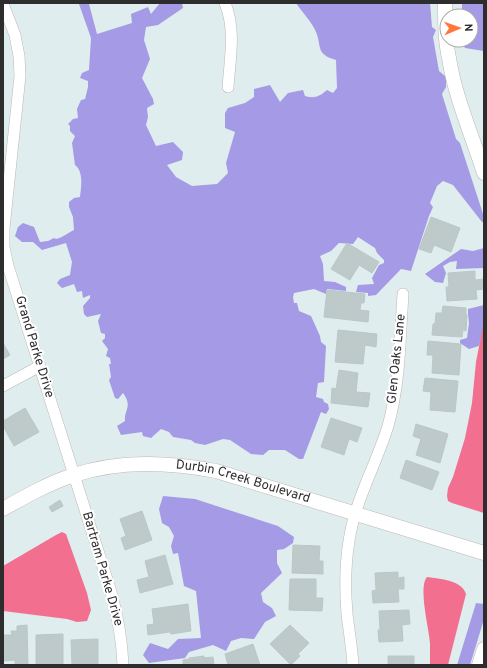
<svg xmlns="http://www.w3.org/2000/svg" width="487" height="668" viewBox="0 0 487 668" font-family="Overpass,sans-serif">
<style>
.green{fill:#a59ae6}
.water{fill:#f36f8f}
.building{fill:#bec9ca;stroke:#b8c8ca}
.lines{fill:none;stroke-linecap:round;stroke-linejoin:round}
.minor-casing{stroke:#c0b7b3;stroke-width:12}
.tertiary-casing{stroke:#c0b7b3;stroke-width:15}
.minor{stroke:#fff;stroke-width:11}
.tertiary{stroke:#fff;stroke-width:14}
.labels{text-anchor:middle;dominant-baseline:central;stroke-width:4;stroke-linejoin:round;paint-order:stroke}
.street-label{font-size:13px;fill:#2d2d2d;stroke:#fff}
</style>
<rect width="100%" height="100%" fill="#dfedee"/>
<!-- green -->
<path class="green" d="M82,3h5l2,1 8,30 35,-11 -1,-9 17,-7 3,7 9,-11h22l1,5 -25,17 -12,2 -2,13 6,19 -8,19 11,21 1,5 -7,4 1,9 -2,8 10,21 17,-4 10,10 -1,8 -15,5 9,12 16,9 25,-2 11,-11 -2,-10 9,-31 -10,-4v-15l3,-5 17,-5 9,-6v-8l16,-4 10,17 8,-9 15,-3 2,6c10,3 15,0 22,-6l6,3 4,-5 -1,-28c-21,-6 -14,-14 -20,-28 -4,-10 -14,-20 -20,-29h134l2,24 4,3 -3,7 6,34 7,6v10l-4,7 14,45 4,4 24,74v5h-2l-29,-37 -10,-4 -6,5 -7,17 3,4 -4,9 -18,55 -10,-2 -25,26 -8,1v-3l-12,-1 2,-7 16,-1 -2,-6 7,-13 5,-2v-3l-7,-7 -2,-5 -17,-11 -5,7 -14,-1 -8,8 -11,5 3,8 1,17 11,1 11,5v4l-19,-2 -1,5 -12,-5 -20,4 -1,4 1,6h3l2,8 12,5 9,20 1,6 5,4 -2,36 -6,1 -2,14 7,2 1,3 4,2 1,5 -3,5 -5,-2 -18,47h-4l-14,-9h-16l-6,5 -12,-1 -21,-14 -7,-1 -18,6 -10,-2 -4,-3 -18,-3 -4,-5 -8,-3 -10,9 -8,-2 -1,-4 -21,3 -4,-9 8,-5c-1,-12 8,-14 -2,-28l-5,6 -3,-1 -6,-18 2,-3 -2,-13h2l-1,-6 -4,-2 2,-7 -6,-8 3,-3v-4l-4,-1 -3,-12 3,-7 -14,3 -3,-3 -1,-8 7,-8v-3l-7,3 -1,-7 -5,1 -3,-8 -12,4 -5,-5 3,-4 10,-4 2,-13 -6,-19 -24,7 -9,-8h-11l-7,-6 3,-9 5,-4 11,4 6,15 8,-1 6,-3 2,1c8,-2 11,-6 18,-9l-1,-13 -4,-10v-5l5,-4 6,-1c1,-10 4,-25 -5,-32l-3,-22 3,-7 -5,-5v-5l-2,-2 5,-5 5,-1 -1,-9 4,-9 4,-1 3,-12v-6l-8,-3 2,-5 7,-3 2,-32 -12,-34z
M462,3h22v48l-19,-3 -4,-8h10v-24h-9z
M484,248v20l-28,1 1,-8 -7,1 -7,4 3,7 -3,10 -8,-1 -10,-8 36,-25 12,2z
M484,305v21l-5,20 -10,3 -9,-6v-3l7,-2 2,-15 -1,-9v-5z
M163,496l32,3 83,27 16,11 -1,6 -9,6 -7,1v13l5,10 -21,20 2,9 9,6 4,8 -11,6 -11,17 -13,-1 -10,3 -5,10 -13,-6 -24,7 -4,6 -36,5 -6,-8 7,-12 18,6 10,-10 23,-1 -5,-47 -12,-5 -6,-33 -5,1 -2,-8 3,-10 -5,-9 -7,-4 -3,-14z
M476,603l8,1v15l-14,46h-13z"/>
<!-- water -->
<path class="water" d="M483,326h1v187l-32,-10 -4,-2 -1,-5 1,-8 5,-11 12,-39 7,-35 4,-41z
M62,532l4,2 21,59 4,17 -4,11 -10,1 -10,-3 -64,-8v-45l53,-31z
M427,577c13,2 35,3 39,17l-18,71h-18c0,-7 0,-15 0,-22 -1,-15 -12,-56 -3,-66z"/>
<!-- building -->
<path class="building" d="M431,217l29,11 -9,24 -17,-7 -3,8 -12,-4z
M347,243l32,19 -7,11 -13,-8 -9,15 -19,-11z
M475,271v9l9,-1v10l-8,1 1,9 -30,2 -1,-14h3l-1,-14z
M327,290l38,4 -1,9h-3l-1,7 9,1 -1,11 -44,-5z
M443,306l23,2v7h1l-1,16 -3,-1 -1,7 -30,-2 1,-11h2l1,-11h6z
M338,330l39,4 -1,13 -11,-2 -2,19 -28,-2z
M428,341l33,3 -2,31 -27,-2 1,-18h-6z
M3,343l7,12 -7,4z
M339,370l19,3 -2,19 14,1 -2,14 -37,-4 1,-15 4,1z
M425,378l33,3 -3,31 -25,-2 1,-18 -8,-1z
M25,408l14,24 -25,14 -11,-20v-5z
M331,418l31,10 -5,14 -8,-3 -5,16 -23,-8z
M416,424l32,10 -8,29 -24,-8 5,-16 -8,-3z
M406,460l33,12 -7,18 -32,-12z
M60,500l3,6 -11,6 -3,-5z
M142,511l10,29 -27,10 -4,-12 5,-2 -6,-17z
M293,545l27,1 -1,15h4v13l-31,-1z
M165,555l8,29 -33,9 -3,-13 12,-3 -4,-16z
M398,572v6l6,-1v12h-6l1,13 -26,1 -1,-12 4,-1 -1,-17z
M290,579h26v19h7l-1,13 -33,-1z
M188,604l3,27 -20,3 -1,-2 -22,3 -1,-10 7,-1 -2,-15z
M409,610l1,14 -8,1 1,16 -24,1 -1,-12h2l-1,-19z
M27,625l1,40h-13v-5l-12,1v-26h9l-1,-4h6v-5z
M290,625l19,18 -11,11 2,2 -9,9 -21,-21z
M63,634v31h-27v-30z
M98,639v26h-26l-1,-25z
M253,644l7,21h-32l-3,-11z
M204,656v2l9,-1 1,8h-31v-5l6,-1v-1z
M388,656h26v9h-26z"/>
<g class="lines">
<!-- minor casing -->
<g class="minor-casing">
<path id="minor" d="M225,3c11,27 5,56 3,84
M3,4l12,31 4,21 1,20 -16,152v19l4,19 103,326c7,25 11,48 12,73
M3,386l37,-20
M353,665c-1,-17 -4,-34 -6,-51 -2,-25 -2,-49 2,-73 6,-41 27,-76 39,-115 12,-42 12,-88 15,-132"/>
</g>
<!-- tertiary casing -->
<g class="tertiary-casing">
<g id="tertiary">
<path d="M445,3c0,19 0,37 4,55 6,39 23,77 35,115"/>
<path id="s1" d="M3,509c23,-13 46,-26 71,-34 47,-15 94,-13 142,-4l268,82"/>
<path d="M479,665l5,-16"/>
</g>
</g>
<!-- minor -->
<use href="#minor" class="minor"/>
<!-- tertiary -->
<use href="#tertiary" class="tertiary"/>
</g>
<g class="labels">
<!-- street labels -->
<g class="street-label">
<text transform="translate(34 347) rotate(73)">Grand Parke Drive</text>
<text transform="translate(397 359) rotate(-84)">Glen Oaks Lane</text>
<text stroke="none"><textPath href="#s1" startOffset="251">Durbin Creek Boulevard</textPath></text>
<text transform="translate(102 569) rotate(74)">Bartram Parke Drive</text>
</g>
</g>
<!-- border -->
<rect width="487" height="668" fill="none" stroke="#2d2d2d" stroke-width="8"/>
<!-- north arrow -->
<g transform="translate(459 28) rotate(88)"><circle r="19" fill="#ffffff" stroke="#ababab"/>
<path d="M0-3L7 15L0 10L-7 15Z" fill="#ff773b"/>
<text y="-6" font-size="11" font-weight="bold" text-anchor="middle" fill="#2d2d2d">N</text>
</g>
</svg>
